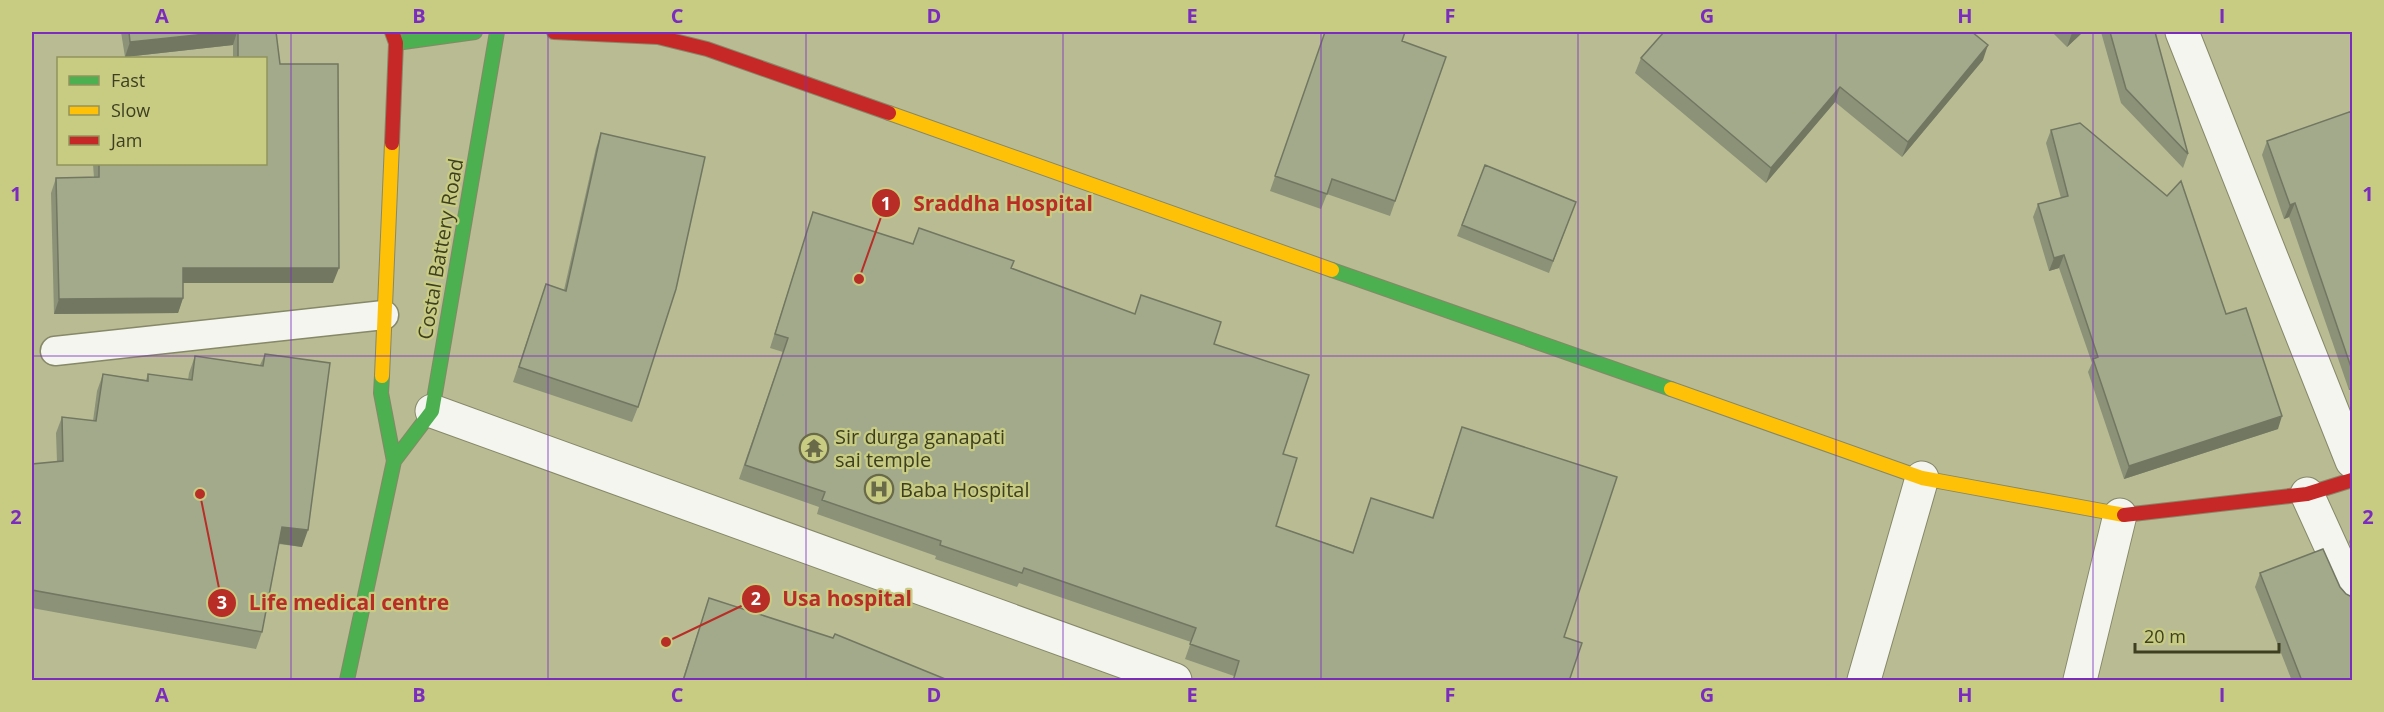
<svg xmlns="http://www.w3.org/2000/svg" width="2384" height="712" viewBox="0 0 2384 712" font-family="'Open Sans',sans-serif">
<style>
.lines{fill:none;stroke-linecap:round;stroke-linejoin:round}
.lane-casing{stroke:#868868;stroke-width:31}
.street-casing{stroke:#868868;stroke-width:35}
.fast-casing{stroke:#868868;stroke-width:16}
.slow-casing{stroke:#868868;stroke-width:16}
.jam-casing{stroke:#868868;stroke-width:16}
.lane{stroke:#f4f5ef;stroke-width:28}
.street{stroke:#f4f5ef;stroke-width:33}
.fast{stroke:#4caf50;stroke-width:14}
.slow{stroke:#ffc107;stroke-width:14}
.jam{stroke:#c62828;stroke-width:14}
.wall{fill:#8b9278}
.shaded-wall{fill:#717761}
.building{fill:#a2aa8b;stroke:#717761;stroke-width:1.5}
.grid{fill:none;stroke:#7b2cbf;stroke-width:1.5;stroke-opacity:0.55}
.labels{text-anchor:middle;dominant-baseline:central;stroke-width:4.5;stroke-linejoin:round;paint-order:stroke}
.street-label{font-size:20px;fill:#3e3f20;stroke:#c8cc82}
.poi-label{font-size:20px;fill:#3e3f20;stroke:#c8cc82;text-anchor:start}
.leader{fill:none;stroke:#b82d26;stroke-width:2}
.callout-dot{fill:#b82d26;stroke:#c8cc82;stroke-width:2}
.mark-label{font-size:18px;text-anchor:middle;font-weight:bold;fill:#fff}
.callout-label{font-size:21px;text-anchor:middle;font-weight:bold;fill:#b82d26;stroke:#c8cc82;stroke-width:4.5;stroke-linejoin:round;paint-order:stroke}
.neatline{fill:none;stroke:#7b2cbf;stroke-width:2}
.grid-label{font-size:20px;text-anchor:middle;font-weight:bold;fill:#7b2cbf}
</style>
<rect width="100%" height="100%" fill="#b9bb93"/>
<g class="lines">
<!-- lane casing -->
<g class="lane-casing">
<path id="lane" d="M55,351l329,-36"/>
</g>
<!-- street casing -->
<g class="street-casing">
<path id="street" d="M2182,32l170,429
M432,411l743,269
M2307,494l45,99
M1864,680l58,-202
M2080,680l40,-165"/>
</g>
<!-- fast casing -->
<g class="fast-casing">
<path id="fast" d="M396,43l79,-11
M1332,270l339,119
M394,461l38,-50 65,-379
M347,680l47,-219 -13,-68 1,-17"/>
</g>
<!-- slow casing -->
<g class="slow-casing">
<path id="slow" d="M889,113l443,157
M382,376l10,-233
M1671,389l251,89 202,37"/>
</g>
<!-- jam casing -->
<g class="jam-casing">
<path id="jam" d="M554,32l104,5 49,12 182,64
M392,143l4,-100 -4,-11
M2124,515l183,-21 45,-14"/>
</g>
<!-- lane -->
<use href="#lane" class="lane"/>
<!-- street -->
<use href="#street" class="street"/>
<!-- fast -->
<use href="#fast" class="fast"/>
<!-- slow -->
<use href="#slow" class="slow"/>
<!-- jam -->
<use href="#jam" class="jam"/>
</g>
<!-- wall -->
<path class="wall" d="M121,32h155l4,32 53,219h-150v15l-5,15 -124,1 -3,-121 5,-15h38l-1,-14h173v-106h-33v-13l-108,12z
M1325,32l77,9 44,16 -56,159 -63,-22 -6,15 -51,-18z
M2052,32h31l-16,15z
M2101,32h54l33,122 -5,14 -62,-65z
M1641,58l342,2 -81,97 -67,-55 -69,81 -131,-110z
M2352,111v278l-3,1 -60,-173 -5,2 -22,-64 5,-14z
M2051,130l175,184 52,115 -154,50 -36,-107 4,-9 -33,-95 -10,3 -16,-54 5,-13 23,-6 -15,-55z
M601,133l37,274 -6,15 -119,-40 33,-98 18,6 32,-142z
M1485,165l91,37 -27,71 -92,-37z
M813,212l100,32 98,24 203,76 69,110 -7,72 77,26 18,-54 61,20 30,-91 155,50 -383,199 -49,-17 6,-17 -172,-59 -2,4 -82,-28 1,-3 -119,-42 2,-7 -80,-28 44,-127 -13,-4z
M265,354l37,193 -23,-3 -17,88 -6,17 -224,-41v-144l25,-2 -1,-29 6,-16 31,4 4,-30 6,-17 43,6 2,-6 40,6 1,-7 6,-17 65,9z
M2352,533v16l-3,-7z
M2260,573l80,14 6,7 6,87h-60l-37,-94z
M709,598l241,83h-268z"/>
<!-- shaded-wall -->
<path class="shaded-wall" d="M225,32h12l-4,13 -108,12 5,-15z
M2073,32h10l-16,15 5,-14z
M1988,45l-5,15 -81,97 6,-15z
M1840,87l-5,15 -69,81 5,-15z
M2295,203l-6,14 -5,2 6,-14z
M2064,255l-5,13 -10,3 5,-13z
M183,268h156l-6,15h-156z
M183,298l-5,15 -124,1 5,-15z
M2352,382v7l-3,1z
M2282,416l-4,13 -154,50 5,-13z
M282,527l26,3 -6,17 -26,-4z"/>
<!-- building -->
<path class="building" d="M129,32h96l-95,10z
M238,32h38l4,32h58l1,204h-156v30l-124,1 -3,-121 43,-1v-13h167v-106h-28z
M1325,32h80l-3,9 44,16 -51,144 -63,-22 -5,15 -52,-18z
M1664,32h308l16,13 -80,97 -68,-55 -69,81 -130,-110z
M2110,32h45l33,122 -62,-65z
M2352,111v259l-57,-167 -5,2 -23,-64z
M2080,123l87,73 14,-15 45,133 20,-6 36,108 -153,50 -36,-107 5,-2 -34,-102 -10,3 -16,-54 30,-8 -17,-66z
M601,133l104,24 -29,132 -38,118 -119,-40 27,-83 20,7z
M1485,165l91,37 -23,59 -91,-36z
M813,212l100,32 6,-16 95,33 -3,7 124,46 6,-19 80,27 -7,22 95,31 -26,79 14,4 -21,68 77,27 18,-55 62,20 29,-91 155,50 -53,160 18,6 -13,38h-336l6,-20 -49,-17 6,-16 -172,-60 -2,5 -82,-28 1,-4 -119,-41 3,-8 -80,-27 43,-127 -13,-4z
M265,354l65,9 -22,167 -26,-3 -20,105 -230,-42v-126l31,-3 -1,-44 34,4 7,-47 45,7v-7l44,6 3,-24 68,10z
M2323,549l17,38 6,7 6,3v84h-50l-42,-108z
M709,598l124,40 2,-4 115,47h-267z"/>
<!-- grid -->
<path class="grid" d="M291,32v648M548,32v648M806,32v648M1063,32v648M1321,32v648M1578,32v648M1836,32v648M2093,32v648M32,356h2320"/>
<!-- icons -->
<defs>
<g id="temple-ring" transform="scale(1.5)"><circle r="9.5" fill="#c8cc82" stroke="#696a48" stroke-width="1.5"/><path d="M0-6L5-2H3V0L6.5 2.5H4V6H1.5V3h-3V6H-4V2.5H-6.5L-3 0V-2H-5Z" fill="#696a48"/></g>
<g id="hospital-ring" transform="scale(1.5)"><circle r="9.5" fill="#c8cc82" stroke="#696a48" stroke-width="1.5"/><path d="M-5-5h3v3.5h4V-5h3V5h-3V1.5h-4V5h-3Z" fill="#696a48"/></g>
</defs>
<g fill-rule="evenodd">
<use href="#temple-ring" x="814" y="448"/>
<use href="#hospital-ring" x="879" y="489"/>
</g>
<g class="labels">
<!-- street labels -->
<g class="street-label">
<text transform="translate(440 249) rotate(-80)">Costal Battery Road</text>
</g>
<!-- poi labels -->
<g class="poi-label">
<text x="835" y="436">Sir durga ganapati<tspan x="835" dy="23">sai temple</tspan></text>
<text x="900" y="489">Baba Hospital</text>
</g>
</g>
<!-- callouts -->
<path class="leader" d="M859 279L886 203M666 642L756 599M200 494L222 603"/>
<g class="callout-dot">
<circle cx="859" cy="279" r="6"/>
<circle cx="666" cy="642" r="6"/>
<circle cx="200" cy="494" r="6"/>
<circle cx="886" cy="203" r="15"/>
<circle cx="756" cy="599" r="15"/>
<circle cx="222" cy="603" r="15"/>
</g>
<g class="mark-label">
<text x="886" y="210">1</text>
<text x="756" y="605">2</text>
<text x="222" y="609">3</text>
</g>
<g class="callout-label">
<text x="1003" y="211">Sraddha Hospital</text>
<text x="847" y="606">Usa hospital</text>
<text x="349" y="610">Life medical centre</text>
</g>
<!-- border -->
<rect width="2384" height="712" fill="none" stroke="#c8cc82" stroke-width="66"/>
<!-- legend -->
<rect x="57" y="57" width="210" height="108" fill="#c8cc82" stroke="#91945b" stroke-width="1.5"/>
<rect x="69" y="76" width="30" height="9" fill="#4caf50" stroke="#91945b" stroke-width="1.5"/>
<text x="111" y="87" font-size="18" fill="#3e3f20">Fast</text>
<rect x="69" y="106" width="30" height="9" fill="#ffc107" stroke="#91945b" stroke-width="1.5"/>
<text x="111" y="117" font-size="18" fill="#3e3f20">Slow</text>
<rect x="69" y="136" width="30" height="9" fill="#c62828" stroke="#91945b" stroke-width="1.5"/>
<text x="111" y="147" font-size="18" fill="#3e3f20">Jam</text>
<!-- scale -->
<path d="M2135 643v9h144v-9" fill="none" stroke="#3e3f20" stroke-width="3"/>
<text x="2144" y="643" font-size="18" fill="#3e3f20" stroke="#c8cc82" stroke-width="4.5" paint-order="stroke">20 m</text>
<rect x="33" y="33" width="2318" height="646" class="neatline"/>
<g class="grid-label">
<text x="162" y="23">A</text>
<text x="419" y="23">B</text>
<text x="677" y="23">C</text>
<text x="934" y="23">D</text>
<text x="1192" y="23">E</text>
<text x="1450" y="23">F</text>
<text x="1707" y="23">G</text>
<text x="1965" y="23">H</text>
<text x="2222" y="23">I</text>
<text x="16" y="201">1</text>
<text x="2368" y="201">1</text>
<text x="16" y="524">2</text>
<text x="2368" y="524">2</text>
<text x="162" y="702">A</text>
<text x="419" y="702">B</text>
<text x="677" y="702">C</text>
<text x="934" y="702">D</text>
<text x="1192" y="702">E</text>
<text x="1450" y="702">F</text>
<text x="1707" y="702">G</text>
<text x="1965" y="702">H</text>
<text x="2222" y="702">I</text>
</g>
</svg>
